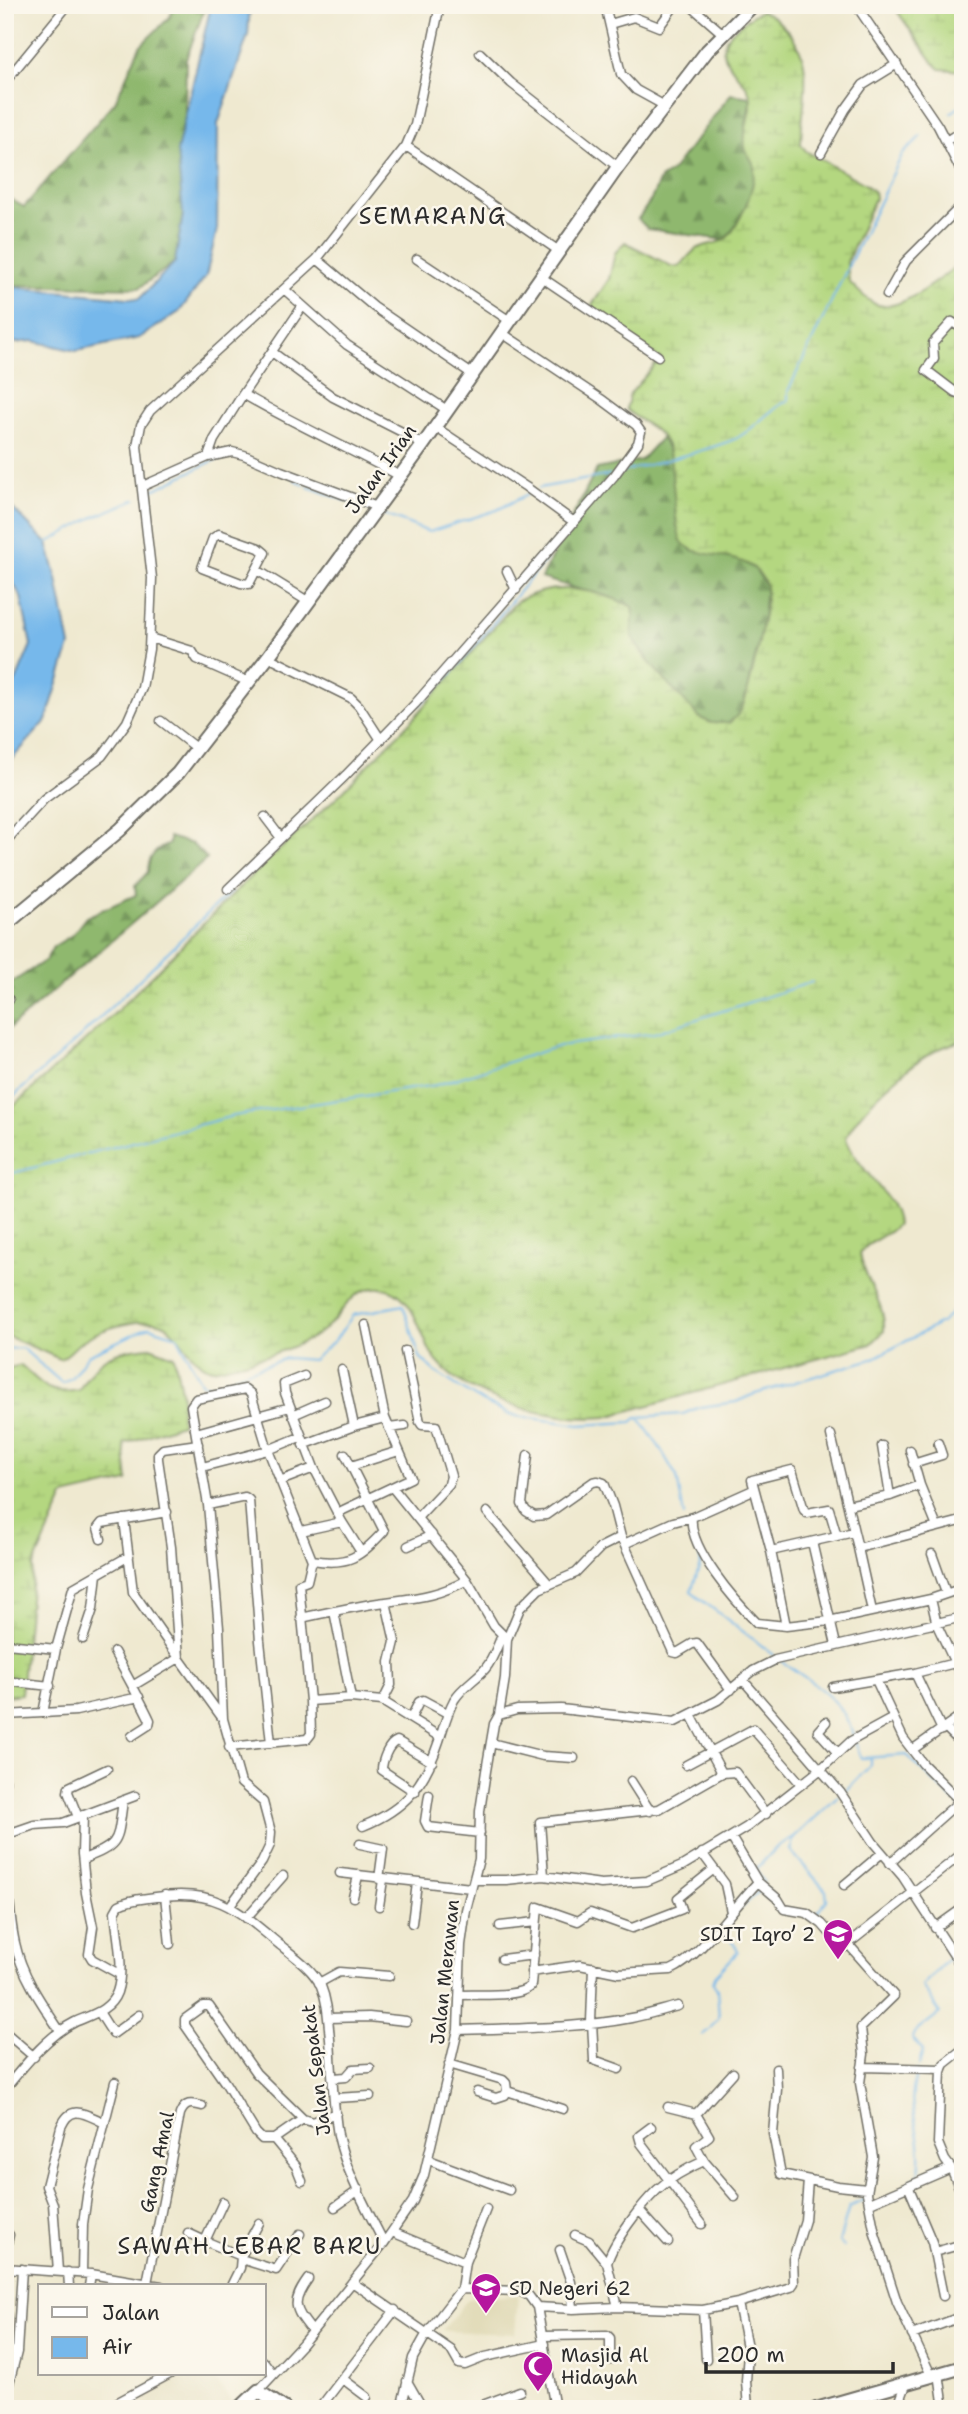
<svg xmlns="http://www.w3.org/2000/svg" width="968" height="2414" viewBox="0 0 968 2414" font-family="'Shantell Sans',sans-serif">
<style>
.built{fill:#e2dcba}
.forest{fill:url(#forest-firs);stroke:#5d724c;stroke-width:2}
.wetland{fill:url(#wetland-marsh);stroke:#708156;stroke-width:2}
.water{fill:#76b8eb;stroke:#50728b;stroke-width:2}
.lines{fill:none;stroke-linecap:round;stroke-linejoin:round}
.stream{stroke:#76b8eb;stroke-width:2}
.street-casing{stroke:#706e65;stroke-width:11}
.primary-casing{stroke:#706e65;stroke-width:16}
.street{stroke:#fff;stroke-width:8}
.primary{stroke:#fff;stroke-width:12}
.labels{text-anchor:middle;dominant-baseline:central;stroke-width:5;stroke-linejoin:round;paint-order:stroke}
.street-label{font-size:19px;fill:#2b2b2b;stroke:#fbf7ec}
.poi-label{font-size:19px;fill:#2b2b2b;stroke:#fbf7ec;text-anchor:start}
.quarter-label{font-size:23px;letter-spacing:2px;fill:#2b2b2b;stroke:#fbf7ec}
</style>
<defs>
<pattern id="forest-firs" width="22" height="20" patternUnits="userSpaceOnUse" patternTransform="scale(1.75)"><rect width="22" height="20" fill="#8fb86e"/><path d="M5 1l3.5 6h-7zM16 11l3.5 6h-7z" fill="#75965b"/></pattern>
<pattern id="wetland-marsh" width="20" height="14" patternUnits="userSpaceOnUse" patternTransform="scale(1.75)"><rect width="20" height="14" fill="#b4d780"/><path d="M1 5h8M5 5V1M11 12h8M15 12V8" fill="none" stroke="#9bb96f"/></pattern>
</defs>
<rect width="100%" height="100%" fill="#fbf7ec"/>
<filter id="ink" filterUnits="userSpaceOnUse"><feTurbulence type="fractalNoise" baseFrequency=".0143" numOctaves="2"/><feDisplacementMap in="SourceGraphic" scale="14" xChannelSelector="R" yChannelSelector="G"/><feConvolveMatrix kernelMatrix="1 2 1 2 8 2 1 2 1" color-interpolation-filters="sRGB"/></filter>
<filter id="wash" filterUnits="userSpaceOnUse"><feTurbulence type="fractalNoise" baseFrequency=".00686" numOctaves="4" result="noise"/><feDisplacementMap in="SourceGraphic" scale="28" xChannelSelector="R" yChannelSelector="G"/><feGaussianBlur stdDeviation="1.57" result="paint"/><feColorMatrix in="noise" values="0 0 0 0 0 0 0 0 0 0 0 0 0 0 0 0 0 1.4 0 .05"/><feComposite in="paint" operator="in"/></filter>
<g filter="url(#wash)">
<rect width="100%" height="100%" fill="#efe9d0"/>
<!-- built -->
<path class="built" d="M518,2295l-3,39 -73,-3 26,-32z
M172,2374h39l23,30 -6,5h-81l-10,-17z"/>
<!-- forest -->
<path class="forest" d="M174,5h32l-20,54 -3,155 -8,48 -36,26 -134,-3v-89l19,11 91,-105 25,-56 30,-29z
M731,94l20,3c-2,14 -8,36 -6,49 1,8 8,13 9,20 3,21 -15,60 -30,74l-76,-11 -10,-10 13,-19 9,-21 11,-7z
M661,438c18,22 11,62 16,88 1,8 10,17 14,24l48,9 17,11 10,16 -4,45 -15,60 -6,21 -12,11h-18l-11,-5c-15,-16 -63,-64 -68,-83 -2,-9 3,-19 1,-28l-11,-5 -81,-24 56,-109 44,-9z
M169,837l23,7 15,15 -202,173v-45l41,-27 7,-13 19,-12 14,-18 50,-22 -1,-9 13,-14c0,-15 7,-22 21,-28z"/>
<!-- wetland -->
<path class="wetland" d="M895,5h68v66l-23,-2 -6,-6 -37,-52z
M761,11c9,2 15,8 22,15 36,34 18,75 18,118l5,7 59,33 9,8 1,6 -4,9 -24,55 2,20c8,7 17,18 26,22 25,11 68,-29 88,-43v779c-9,3 -18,6 -26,10 -28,14 -79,59 -91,88 10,31 48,55 51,86 -9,13 -27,15 -37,29 3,27 26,49 24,78l-13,13 -265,73c-48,4 -111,-11 -151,-39 -8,-5 -18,-16 -23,-23 -14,-24 -19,-70 -58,-67 -25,2 -34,31 -52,43 -25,19 -78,32 -110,38 -17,-5 -23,-20 -35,-33 -4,-3 -8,-9 -12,-11 -20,-10 -67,4 -84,17 -8,6 -12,13 -21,17l-55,-24v-221l104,-95 140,-141 91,-84 74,-76 102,-116c37,-22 80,-13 117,5 2,9 -3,19 -1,28 5,19 53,66 68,83l11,5h18c3,-3 9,-7 11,-11 8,-12 29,-110 26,-125 0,-5 -7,-14 -11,-18 -20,-17 -60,-10 -73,-27 -8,-10 -8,-75 -14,-94 -6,-20 -29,-25 -42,-39l4,-15 30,-35 -70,-51 19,-29 6,-26 10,-11 46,24 8,1c5,-5 10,-12 15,-16 12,-10 28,-4 38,-19 11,-17 24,-45 22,-66 -1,-7 -8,-11 -9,-19 -3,-15 6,-33 6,-48 -2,-24 -49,-42 -16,-70 8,-7 16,-14 26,-18z
M150,1347l24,9 8,39 -1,29 -57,20 4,37 -64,15 -31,71 -12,127 -16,2v-327l16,-4c22,20 27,31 58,25 20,-35 32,-39 71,-43z"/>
<!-- water -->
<path class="water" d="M211,5h39l-2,30 -30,89 -1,106 -11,46 -27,36 -40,26 -63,13 -43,-10 -28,3v-55l7,-2 127,12 36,-37 8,-48 -6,-63z
M5,501l42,42 10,36 13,67 -24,75 -41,46v-61l26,-61 -10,-48 -16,-29z"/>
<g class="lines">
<!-- stream -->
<path class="stream" d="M951,113l12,-9
M619,473c37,-11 82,-20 116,-34 20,-9 35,-32 53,-38v-10l114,-236 19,-19
M295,480l9,5
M308,487l59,21
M539,488l71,-13
M149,492l68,-33 20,-2
M383,514l46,18 68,-22 31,-16
M47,543l45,-25 44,-19
M419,705l34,-33 93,-113
M5,1104l75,-67 151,-146
M5,1175l228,-59 203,-31 123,-39 95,-13 158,-51
M5,1349l17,-1 40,35 10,-6 16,-22 61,-28 28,9 25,48 12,2 25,-12 48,-16 26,2 23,-21 17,-24 50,-10 17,52 14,14 42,27 35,17 68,10 53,-3 6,-5 45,-3 17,-7 36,-5 16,-7 120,-36 69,-36 22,-22
M639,1418l21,30 17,29 7,39
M699,1554l2,8 -10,30 83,63
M781,1661c29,20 63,39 72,74
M855,1741l6,17 46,-3 47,46
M844,1792l26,-26v-7
M958,1805l5,5
M794,1838l-4,12 36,41 1,9 -11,14
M764,1882l-7,-10v-4l21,-22 16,-9 46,-42
M741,1908l21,-20
M955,1952l8,-9
M702,2035l7,-5 10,-13 -2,-28 -4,-6 2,-7 23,-24 -3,-7 -12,-16
M919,2065l4,-15 -11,-12 2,-5 26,-20 -18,-27 29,-30
M910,2181l8,-5c6,-22 -2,-45 -5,-67 -2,-13 1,-26 4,-39
M844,2247l-5,-5 10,-35 17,-8"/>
</g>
</g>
<g filter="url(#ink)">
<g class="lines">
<!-- street casing -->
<g class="street-casing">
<path id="street" d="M605,5l16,69 15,16 29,16
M690,5l32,28
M856,5l82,121 25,49
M610,24l24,-7 25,10 16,-22
M480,53l31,30 107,84
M5,82l63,-77
M946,141l17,-11
M406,146l153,105
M821,153l24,-43 18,-25 34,-21
M317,259l57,48 98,67
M417,259l93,62
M541,277l117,79
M284,289l63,56 100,65
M887,295l19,-34 57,-57
M963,329l-11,-7 -19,21 1,16 -8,11 29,22 8,3
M272,352l61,45 71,36 19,12
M243,394c51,30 105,54 157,82
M435,427l91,60 48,35
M208,457l6,-17 29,-46 59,-87
M143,486l65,-29 24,-5 12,3 37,16 96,36
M219,534l40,14 6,5 -16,31 -8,-1 -39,-15 11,-30z
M257,570l52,32
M507,571l9,19
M150,638l42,13 5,8 52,23
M268,657l83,41 8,8 22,34
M161,721l36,28
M265,817l16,21
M5,842l39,-43 58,-43 25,-34 15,-34 7,-39 3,-71 -15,-132 4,-21 9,-14 167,-152 89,-113 9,-21 25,-120
M228,889l118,-114 69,-71 199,-228 24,-33 3,-11 -5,-7 -35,-26 -99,-66
M5,994l4,6
M405,1351l15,71 2,3 14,1 15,50 -2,8 -32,34
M342,1370l12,56 31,-8
M304,1376l-20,8 1,9 29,75 28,54 19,30
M293,1415l32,-14
M389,1428l16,-2
M196,1433l94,-26
M198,1444l-35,5 -5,5v5l13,88 8,111 44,61
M303,1445l51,-19
M882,1446l8,50
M528,1455l-6,49 4,7 8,5 12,-1 47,-33 5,-1 6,2 9,23 8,31 52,115 4,1 15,-9 5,-1 34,47
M913,1464l29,-9 -4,-12
M351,1466l48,-15
M202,1467l66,-17 32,-13
M280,1481l34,-13
M920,1485l17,42
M392,1487l75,93 27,46 11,11
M753,1490l-56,25 -5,2c-4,31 44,85 65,106l29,3 43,-5 102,-22 32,-11
M208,1505l37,-8 4,3 11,141 11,102
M848,1505l42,-9 30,-11 -10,-35
M487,1512l62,72
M337,1513l74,-35 -26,-60 -19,-93
M124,1519l9,73 46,66 -45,27
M301,1531l41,-9
M854,1532l4,16 103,-27
M101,1539l-3,-11 4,-5 65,-11
M812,1542l24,103
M624,1544l49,-22 19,-5
M408,1546l24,-11
M858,1548l14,63
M771,1551l83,-19 -23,-97
M932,1554l14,39
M312,1560c37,6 48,-3 72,-29l-39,-77
M931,1599l6,26 26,55
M301,1618c23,-5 47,-10 71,-14 37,-6 61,-5 95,-24
M786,1626l-15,-75 -19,-71 40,-10 12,40 3,3 22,-4 8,27
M83,1639l10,-30 4,-35
M7,1644l49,5
M114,1652c12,22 25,45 36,68l-1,5 -17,11
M915,1673l27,57
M743,1680l97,112 33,50 30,35 60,92
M876,1680l27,58 20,26 40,40
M5,1681l45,5
M833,1687l82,-14 48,-12
M351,1698l31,3 58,36
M310,1701l41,-3 -17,-87
M383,1701l8,-16 -1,-23 5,-20 -9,-40
M43,1713l33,-2 63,-14
M5,1715l38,-2 13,-64 17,-61 56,-32
M499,1715l6,-37 2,-39 13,-31 19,-19 37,-16 25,-26 20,-10
M411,1718l8,-16 4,-2 24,13
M826,1722l-8,9 20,22
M945,1727l18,18
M491,1743l52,13 31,2
M229,1747l78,-8 4,-5 -1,-33 -11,-117 8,-3 5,-21 -44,-110 -17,-56 -6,-5 -49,10 -5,7 17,99 11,123 4,91 18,64 22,19 8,30 -1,13 -8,17 -32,44
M912,1750l51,-36
M686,1765l67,-36 48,55
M722,1773l13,-1 31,42
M5,1780v2
M631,1781l19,30
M415,1792l-33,-22c0,-9 6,-26 15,-29l35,21
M429,1795l-4,26 3,6 52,6
M83,1815l-1,39 4,39 7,34 -4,27 3,5 27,15
M78,1817l-10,-25 1,-5 38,-18
M363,1826c43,-17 62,-42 76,-85 5,-15 8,-28 15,-41 8,-13 21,-20 31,-31 8,-9 12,-22 17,-34
M5,1835l29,-10 29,-2 72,-27
M731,1837l27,45
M360,1844l23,5 -4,30
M5,1850c4,31 3,63 10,93 7,33 27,61 45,88
M702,1853l23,31 6,28
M83,1859c39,-15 34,-18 40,-58
M890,1863l73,-65
M340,1873l131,15
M544,1876l-4,-54 119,-13 63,-36 -31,-58
M474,1880h32l38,-4 57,8 46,-3 35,-15 65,-39 74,-58 30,-28 42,-23
M844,1885l38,-32
M165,1895l5,49
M353,1897l5,-21
M379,1906l4,-26
M246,1918l37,-42
M412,1923l5,-40
M500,1926l36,-4
M935,1928l28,-20
M848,1944l46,52 -33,32 3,26 -4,29 13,74 -6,36 8,41 22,68 34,73
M5,1951l11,-4
M502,1959l32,-4
M531,1972l49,-7 39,8 52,-3c30,-13 63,-64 87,-88l20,17 6,10 23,4 15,11 21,24 120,-95
M319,1983l20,-11 50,4
M461,1995c17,-1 61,3 70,-10l7,-78 40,14 12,-8 42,15 50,-19 -4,-11 36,-29
M99,2012l14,22 26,-19
M328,2018l41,-1 37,4
M591,2022l2,-55
M592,2022l2,38 25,9
M458,2030c57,-2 117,-1 173,-12 16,-3 31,-8 47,-12
M5,2032l29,25
M449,2064l54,16 3,3 1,8 56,18
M862,2067l80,2
M776,2069l1,20 -4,45 8,40 57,12 29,3
M334,2078l12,-1 7,-8 17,-1
M5,2089c19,-23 42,-53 70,-67 15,-7 35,-11 42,-30 8,-24 0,-55 -2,-80l4,-7c11,-6 25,-6 37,-8 59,-9 81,12 124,48 14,11 33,24 41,41 7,17 7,35 9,53 2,30 3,67 8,96 8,38 29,74 46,108
M477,2092l19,6 9,-3 2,-4
M335,2098l35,-2
M668,2107l28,7 13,22 -13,10 8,15
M696,2114l37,-41
M651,2127l-12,9 2,7 61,81
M274,2139l29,-20
M429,2160l80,30
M951,2168l12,29
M302,2181l-6,-15 -22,-27h-12l-6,-6 -30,-49 -41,-59v-6l18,-13h6l47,67 47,46 9,3 24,-9
M909,2188l23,54 11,54
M223,2202l-18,39 36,15
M870,2203l81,-35 -6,-8 -7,-17 3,-72 3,-7 19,-15
M335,2207l24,-17
M640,2211l28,31
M5,2231l4,4 -4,17
M392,2232l73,30
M188,2233l17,8
M575,2235l14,6 18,22
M560,2250l11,32 2,27
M934,2252l29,-8
M241,2259l35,11 24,-36
M5,2268l86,6 70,12
M58,2271l-5,-67 -7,-18 15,-59c10,-24 24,-13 42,-5
M68,2272l1,14
M82,2273l1,-49 5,-35 27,-107
M308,2279c-18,25 -13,30 4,52
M352,2282l99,68 8,14 6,1 20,-8 59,-13
M147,2283l33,-169c5,-12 11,-11 22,-8
M89,2286l2,-12
M231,2286l9,-18 1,-12 18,-33
M461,2289l59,2 9,5 8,11
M738,2303l10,49 -2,29 2,28
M618,2307l-11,-44c6,-21 34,-58 50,-73 13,-12 31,-22 47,-29l31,36
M703,2310l3,49
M912,2335l51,-19
M543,2336l64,-1 3,3v22
M5,2351l12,1
M264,2362l9,12
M939,2373l5,36
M343,2379l24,18
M407,2381l16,28
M258,2391l44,-47 82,-101 29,-42 11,-26 34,-145 3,-85 5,-35 13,-51 1,-48 6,-40 8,-47 5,-9 18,-5 44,-1 114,13 43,-22 35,-29 22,-11 188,-43
M5,2399l12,-47 5,-83
M105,2409l65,-35
M319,2409l76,-99
M401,2409l12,-51 14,-25 34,-44 4,-27 21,-53
M472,2409l48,-18
M555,2409l-18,-102 36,2 45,-2 85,3 35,-7 53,-16 3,-4 -1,-24 12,-39 3,-40
M897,2409l10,-27"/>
</g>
<!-- primary casing -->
<g class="primary-casing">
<path id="primary" d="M5,925l115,-95 58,-57 90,-116 155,-212 195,-278 89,-116 46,-46
M239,2409l19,-18 27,18
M816,2409l147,-42"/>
</g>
<!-- street -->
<use href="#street" class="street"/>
<!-- primary -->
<use href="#primary" class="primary"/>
</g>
</g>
<!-- icons -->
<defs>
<g id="school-pin" transform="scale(1.575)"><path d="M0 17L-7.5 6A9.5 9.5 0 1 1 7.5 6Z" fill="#b5179e" stroke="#fbf7ec"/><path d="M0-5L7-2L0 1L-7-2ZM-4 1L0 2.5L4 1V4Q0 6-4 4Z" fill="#fff"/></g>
<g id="mosque-pin" transform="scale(1.575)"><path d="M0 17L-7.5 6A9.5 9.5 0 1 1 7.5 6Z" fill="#b5179e" stroke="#fbf7ec"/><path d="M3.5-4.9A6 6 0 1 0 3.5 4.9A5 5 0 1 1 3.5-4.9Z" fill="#fff"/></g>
</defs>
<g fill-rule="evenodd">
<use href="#school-pin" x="838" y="1934"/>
<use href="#school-pin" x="486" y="2288"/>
<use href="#mosque-pin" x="538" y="2366"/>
</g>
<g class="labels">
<!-- street labels -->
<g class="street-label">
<text transform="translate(381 469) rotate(-54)">Jalan Irian</text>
<text transform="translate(445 1972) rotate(-84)">Jalan Merawan</text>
<text transform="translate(316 2070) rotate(-97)">Jalan Sepakat</text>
<text transform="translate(157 2162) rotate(-78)">Gang Amal</text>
</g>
<!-- poi labels -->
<g class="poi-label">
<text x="815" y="1934" text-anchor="end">SDIT Iqro’ 2</text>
<text x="509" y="2288">SD Negeri 62</text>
<text x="561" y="2355">Masjid Al<tspan x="561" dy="22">Hidayah</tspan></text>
</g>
<!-- quarter labels -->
<g class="quarter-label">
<text x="433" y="216">SEMARANG</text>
<text x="250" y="2246">SAWAH LEBAR BARU</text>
</g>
</g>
<!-- margin -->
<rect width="968" height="2414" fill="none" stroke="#fbf7ec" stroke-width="28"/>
<!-- legend -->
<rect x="38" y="2284" width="228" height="91" fill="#fbf7ec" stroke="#a8a59f" stroke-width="2"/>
<rect x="52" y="2307" width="35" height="10" fill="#ffffff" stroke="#a8a59f" stroke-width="2"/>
<text x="102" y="2320" font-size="21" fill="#2b2b2b">Jalan</text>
<rect x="52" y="2337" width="35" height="21" fill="#76b8eb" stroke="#a8a59f" stroke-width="2"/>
<text x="102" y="2354" font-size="21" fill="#2b2b2b">Air</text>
<!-- scale -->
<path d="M706 2362v10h187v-10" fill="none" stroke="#2b2b2b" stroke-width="3.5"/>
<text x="716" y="2362" font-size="21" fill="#2b2b2b" stroke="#fbf7ec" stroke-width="5" paint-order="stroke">200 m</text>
</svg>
